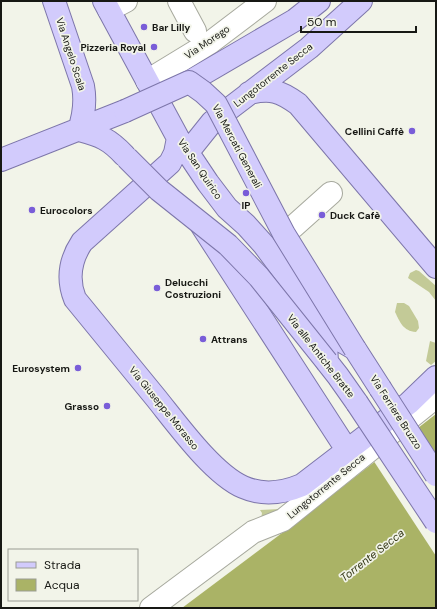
<svg xmlns="http://www.w3.org/2000/svg" width="437" height="609" viewBox="0 0 437 609" font-family="'DM Sans',sans-serif">
<style>
.green{fill:#c3ca97}
.water{fill:#aab366}
.pier{fill:#f2f4e9}
.lines{fill:none;stroke-linecap:round;stroke-linejoin:round}
.minor-casing{stroke:#a7a99e;stroke-width:24}
.major-casing{stroke:#7d76aa;stroke-width:24}
.minor{stroke:#fff;stroke-width:22}
.major{stroke:#d2cbfc;stroke-width:22}
.major-bridge-casing{stroke:#7d76aa;stroke-width:24;stroke-linecap:butt}
.major-bridge{stroke:#d2cbfc;stroke-width:22}
.poi-dot{fill:#795dd8;stroke:#f2f4e9;stroke-width:1.5}
.labels{text-anchor:middle;dominant-baseline:central;stroke-width:3.5;stroke-linejoin:round;paint-order:stroke}
.poi-label{font-size:10px;font-weight:bold;fill:#171814;stroke:#f2f4e9;text-anchor:start}
.street-label{font-size:10px;fill:#171814;stroke:#f2f4e9}
.water-label{font-size:11px;font-style:italic;fill:#303412;stroke:#f2f4e9}
</style>
<rect width="100%" height="100%" fill="#f2f4e9"/>
<!-- green -->
<path class="green" d="M416,270l3,1 17,15v15l-7,-9 -21,-14 2,-5z
M397,303h7l5,3 9,15 1,7 -3,4c-13,-1 -16,-10 -21,-20z
M430,341l6,2v18l-5,4 -5,-4z
M280,509l-19,10 1,-6 -2,-3z"/>
<!-- water -->
<path class="water" d="M436,414v194h-254l132,-99z"/>
<!-- pier -->
<path class="pier" d="M417,426l19,28v102l-63,-96z"/>
<g class="lines">
<!-- minor casing -->
<g class="minor-casing">
<path id="minor" d="M179,1l16,30
M109,10l17,-9
M147,81l64,-39 54,-41
M293,227l38,-34
M151,608l102,-76 30,-12 153,-123"/>
</g>
<!-- major casing -->
<g class="major-casing">
<path id="major" d="M54,1l29,85c3,16 1,29 -4,44
M104,1l74,137 30,45 19,25 19,17 18,20 32,43 30,44 29,17 25,39
M189,82l106,-62 24,-19
M249,93c22,-5 31,-2 49,11l138,163
M79,130c22,6 30,9 45,25
M178,138l-3,15 -5,10 -88,79c-12,18 -15,37 -7,57 27,33 54,66 81,99 21,26 57,76 87,89 20,9 40,6 59,-2l107,-82 27,-26
M188,152l24,-30 97,-74 52,-47
M1,160l124,-49
M202,226l145,224
M326,344l1,18 11,14 19,27"/>
</g>
<!-- minor -->
<use href="#minor" class="minor"/>
<!-- major -->
<use href="#major" class="major"/>
<!-- major-bridge casing -->
<g class="major-bridge-casing">
<path id="major-bridge" d="M125,111l64,-29 14,10 13,12 68,130 71,115
M127,158l32,32 69,55 31,32 68,85
M380,388l56,87
M357,403l79,119"/>
</g>
<!-- major-bridge -->
<use href="#major-bridge" class="major-bridge"/>
</g>
<!-- markers -->
<g class="poi-dot">
<circle cx="144" cy="27" r="4"/>
<circle cx="154" cy="47" r="4"/>
<circle cx="412" cy="131" r="4"/>
<circle cx="246" cy="193" r="4"/>
<circle cx="32" cy="210" r="4"/>
<circle cx="322" cy="215" r="4"/>
<circle cx="157" cy="288" r="4"/>
<circle cx="203" cy="339" r="4"/>
<circle cx="78" cy="368" r="4"/>
<circle cx="107" cy="406" r="4"/>
</g>
<g class="labels">
<!-- poi labels -->
<g class="poi-label">
<text x="152" y="27">Bar Lilly</text>
<text x="146" y="47" text-anchor="end">Pizzeria Royal</text>
<text x="404" y="131" text-anchor="end">Cellini Caffè</text>
<text x="246" y="205" text-anchor="middle">IP</text>
<text x="40" y="210">Eurocolors</text>
<text x="330" y="215">Duck Cafè</text>
<text x="165" y="282">Delucchi<tspan x="165" dy="12">Costruzioni</tspan></text>
<text x="211" y="339">Attrans</text>
<text x="70" y="368" text-anchor="end">Eurosystem</text>
<text x="99" y="406" text-anchor="end">Grasso</text>
</g>
<!-- street labels -->
<g class="street-label">
<text transform="translate(207 42) rotate(-34)">Via Morego</text>
<text transform="translate(71 54) rotate(72)">Via Angelo Scala</text>
<text transform="translate(273 75) rotate(-38)">Lungotorrente Secca</text>
<text transform="translate(237 146) rotate(62)">Via Mercati Generali</text>
<text transform="translate(200 169) rotate(56)">Via San Quirico</text>
<text transform="translate(321 356) rotate(52)">Via alle Antiche Bratte</text>
<text transform="translate(164 408) rotate(51)">Via Giuseppe Morasso</text>
<text transform="translate(396 412) rotate(57)">Via Ferriere Bruzzo</text>
<text transform="translate(326 486) rotate(-39)">Lungotorrente Secca</text>
</g>
<!-- water labels -->
<g class="water-label">
<text transform="translate(372 555) rotate(-38)">Torrente Secca</text>
</g>
</g>
<!-- border -->
<rect width="437" height="609" fill="none" stroke="#171814" stroke-width="4"/>
<!-- legend -->
<rect x="8" y="549" width="130" height="52" fill="#f2f4e9" stroke="#9a9c94"/>
<rect x="16" y="562" width="20" height="6" fill="#d2cbfc" stroke="#9a9c94"/>
<text x="44" y="569" font-size="12" fill="#171814">Strada</text>
<rect x="16" y="579" width="20" height="12" fill="#aab366" stroke="#9a9c94"/>
<text x="44" y="589" font-size="12" fill="#171814">Acqua</text>
<!-- scale -->
<path d="M301 26v6h115v-6" fill="none" stroke="#171814" stroke-width="2"/>
<text x="307" y="26" font-size="12" fill="#171814" stroke="#f2f4e9" stroke-width="3" paint-order="stroke">50 m</text>
</svg>
